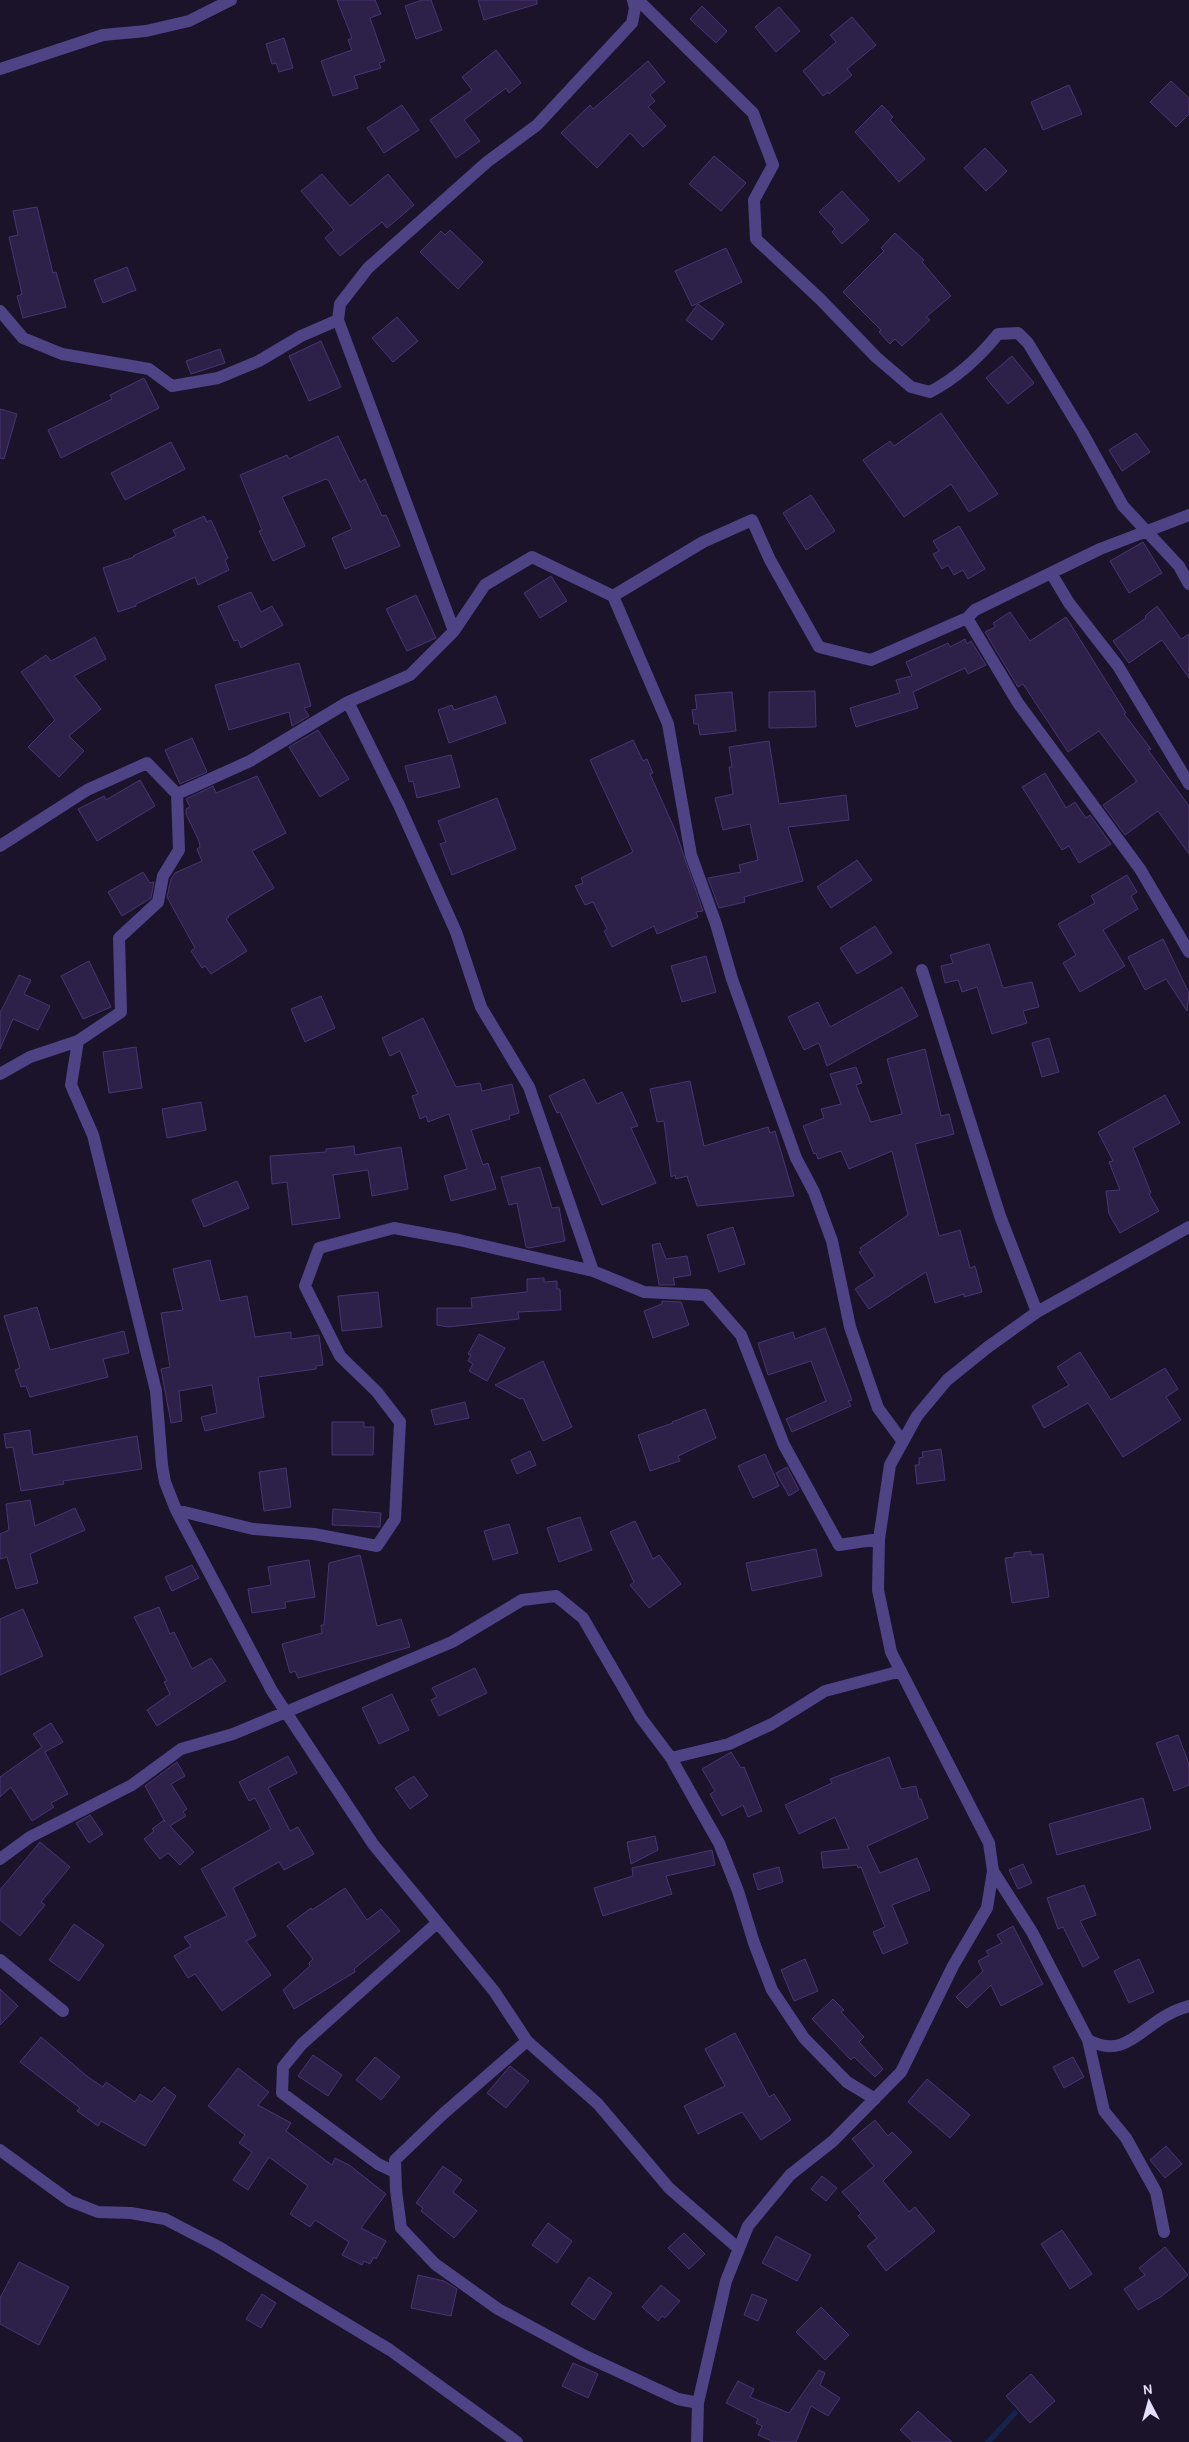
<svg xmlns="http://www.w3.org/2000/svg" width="1189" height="2442" viewBox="0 0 1189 2442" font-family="Karla,sans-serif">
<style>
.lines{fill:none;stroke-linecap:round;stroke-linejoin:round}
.stream{stroke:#14244d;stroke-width:5.5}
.building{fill:#2e2149;stroke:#483573}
.minor{stroke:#4d4385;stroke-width:12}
</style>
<rect width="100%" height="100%" fill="#1a132a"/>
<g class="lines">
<!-- stream -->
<path class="stream" d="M988,2442l27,-29"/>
</g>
<!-- building -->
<path class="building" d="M337,0h38l6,14 -11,4 15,43 -6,2 2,5 -27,8 4,12 -25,8 -12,-35 31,-11 -4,-10 4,-2z
M422,0h9l11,30 -26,9 -11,-33z
M478,0h59v4l-53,16z
M702,6l25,25 -11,12 -26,-24z
M779,7l21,24 -24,21 -21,-25z
M852,17l24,28 -29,24 5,6 -23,19 -1,-2 -5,4 -20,-25 33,-29 -6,-7z
M284,38l9,30 -14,4 -3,-9 -4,1 -6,-20z
M496,50l25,33 -12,10 -3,-5 -42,32 16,21 -24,17 -26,-38 42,-30 -10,-13z
M648,61l17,21 -15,13 5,6 -7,6 18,19 -23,21 -13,-14 -33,35 -36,-35 29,-28 3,4z
M1171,81l18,17v16l-13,13 -26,-25z
M1069,85l13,29 -39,16 -12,-28z
M402,105l17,25 -35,23 -17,-25z
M882,105l11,12 -3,3 35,39 -26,23 -44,-50z
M985,148l22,23 -21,20 -22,-23z
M714,156l32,27 -25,28 -32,-27z
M322,174l28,32 38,-32 26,31 -27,23 -5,-6 -42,34 -15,-18 9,-8 -33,-39z
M842,191l27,29 -27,24 -10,-12 3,-3 -16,-17z
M37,207l16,66 3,-1 10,35 -43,11 -6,-22 5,-2 -13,-57 9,-2 -5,-24z
M450,230l33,32 -25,27 -38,-37 21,-21 4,4z
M895,233l29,27 -2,2 29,34 -25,21 4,3 -28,26 -7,-7 -5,5 -11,-12 2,-2 -38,-38 41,-41 -3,-3z
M726,248l16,34 -50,24 -17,-35z
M127,267l9,23 -33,13 -9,-23z
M698,304l26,20 -12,16 -26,-20z
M397,317l21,24 -25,21 -21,-24z
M321,341l20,46 -32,14 -20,-45z
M220,349l5,14 -34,11 -5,-13z
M1012,356l22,27 -26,21 -22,-26z
M144,378l15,30 -98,50 -13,-28 64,-31 -2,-4z
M0,409l17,5 -13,45 -4,-1z
M941,413l57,81 -29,18 -18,-28 -47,33 -41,-57 27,-19 4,5z
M1136,433l14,19 -28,19 -13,-21z
M338,436l22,46 5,-3 17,37 4,-1 14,31 -55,23 -13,-31 20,-9 -23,-48 -3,-2 -44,18 23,49 -32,15 -14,-30 3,-1 -22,-55 47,-20 2,4z
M171,442l14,27 -60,31 -14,-27z
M811,495l24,36 -29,19 -23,-37z
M204,516l3,6 4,-2 17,38 -3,2 4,10 -31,15 -3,-8 -59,27v2l-18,6 -15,-44 31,-11 -1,-1 43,-20 -3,-6z
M959,526l26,43 -17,10 -5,-9 -9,5 -6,-10 -6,4 -9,-15 6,-3 -6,-10z
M1143,542l19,31 -33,20 -19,-32z
M551,576l16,25 -27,17 -16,-25z
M251,592l10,20 11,-6 11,19 -42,23 -3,-8 -4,1 -16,-35z
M416,595l20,43 -29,13 -21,-42z
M1157,606l24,33 8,-5v44l-27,-38 -33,23 -16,-22 33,-23 -1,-2z
M1010,612l20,29 36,-24 60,96 -2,1 27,35 -3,1 41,56v48l-31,-43 -33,24 -22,-30 33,-23v-2l-37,-49 -31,21 -45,-68 -5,3 -33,-55 10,-5 -2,-4z
M95,637l11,22 -32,17 27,33 -32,27 15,15 -25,26 -31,-30 27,-27 -34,-48 25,-17 5,6z
M965,639l2,5 4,-3 15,24 -18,9 -3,-6 -52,24 5,16 -62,19 -6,-19 50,-15 -4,-13 16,-4 -6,-14 42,-19 2,4z
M299,663l12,43 -7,2 5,8 -17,10 -3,-14 -60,18 -14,-45z
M815,691l1,36 -47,1v-36z
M732,692l4,39 -36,4 -2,-11h-4l-2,-14 5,-1 -2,-14z
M496,696l10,27 -57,20 -11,-33 14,-5 2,5z
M318,730l31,49 -29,18 -31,-50z
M192,738l15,34 -27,12 -15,-34z
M633,740l10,21 4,-2 6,14 -3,1 25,56 28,81 -7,1 2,5 -41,17 -3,-8 -42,21 -8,-16 3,-2 -14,-27 -8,3 -10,-19 8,-3 -2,-5 52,-26 -43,-92z
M769,741l10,63 67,-9 3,25 -61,7 15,54 -59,16 1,5 -26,6 -11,-30 33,-6 -2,-7 19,-5 -8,-36 -27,6 -8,-32 18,-4 -4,-27h3l-3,-20z
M451,755l9,32 -43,11 -4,-17 -4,1 -4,-16z
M1045,773l21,35 9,-6 11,16 4,-3 21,29 -32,19 -10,-17 -7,4 -40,-63z
M257,776l29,57 -34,18 22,37 -46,28 1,1 -3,2 21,32 -36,23 -6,-8 -3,2 -11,-17 4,-3 -28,-51 4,-18 4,-6 27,-12 -5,-12 3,-2 -1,-6 -13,-27v-5l4,-2 -4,-8 27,-13 3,7z
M140,780l15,26 -58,35 -19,-32 26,-13 2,4z
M497,798l19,51 -64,26 -12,-31 6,-2 -8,-21z
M857,860l15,20 -41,28 -14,-21z
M143,872l7,11 4,-1 -3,16 -29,18 -14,-24z
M1127,875l10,17 -6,4 7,13 -35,21 22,36 -45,26 -17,-29 13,-8 -18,-31 37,-21 -4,-7z
M875,926l17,27 -35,21 -17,-26z
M1163,939l26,54 -2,18 -21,-32 -21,11 -17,-33z
M989,944l14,44 29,-6 7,25 -16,4 4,12 -35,11 -15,-47 -15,5 -4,-12 -13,3 -4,-17 12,-3 -3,-8z
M706,956l10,36 -34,10 -11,-36z
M89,961l22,46 -28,12 -22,-43z
M19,975l12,5 -7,14 26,12 -12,24 -25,-11 -13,30v-36z
M902,987l16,29 -91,50 -8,-23 -15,7 -16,-33 30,-15 12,25z
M321,996l14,32 -30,14 -14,-33z
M423,1018l33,69 24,-4 2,8 30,-7 7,29 -10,3 1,3 -39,11 12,35 5,-2 8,26 -45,12 -7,-25 23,-7 -18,-55 -21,8 -2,-6 -6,3 -8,-23 6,-2 -18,-43 -10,5 -8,-18z
M1049,1038l10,34 -17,5 -10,-34z
M136,1047l6,41 -33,5 -6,-41z
M925,1049l16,67 8,-2 5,20 -39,10 24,92 21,-6 10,38 5,-2 7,26 -18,5v-3l-29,9 -9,-31 -57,37 -14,-20 20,-13 -16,-24 3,-1 -2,-3 48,-33 -16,-64 -43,18 -8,-18 -23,8 -2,-6 -2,1 -11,-28 21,-8 -3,-9 20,-5 -11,-30 26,-7 6,16 -6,2 15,37 31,-8 -15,-55z
M584,1079l13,25 25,-12 16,34 -7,2 25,55 -54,22 -42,-93 -3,1 -8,-17z
M690,1081l14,65 64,-19 2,6 5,-2 19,65 -97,10 -10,-30 -11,3 -1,-4 -4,2 -7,-56 -7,1 -7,-33z
M1165,1095l15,28 -47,25 18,45 -2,1 10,17 -39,22 -11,-19 -3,-23 14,-1 -11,-28 4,-1 -15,-29z
M201,1102l5,28 -39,8 -5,-29z
M354,1146l1,9 46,-8 7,42 -36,7 -4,-26 -35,5 7,43 -48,7 -5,-43 -15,2 -2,-28 56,-4v-3z
M540,1167l12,41 7,-1 6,34 -36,7 -3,-1 -9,-44 -8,2 -8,-28z
M237,1181l12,27 -45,19 -12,-27z
M733,1227l12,37 -26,8 -12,-37z
M660,1243l6,16 21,-3 4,19 -18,3 2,7h-16l-7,-40z
M210,1260l10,41 27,-5 8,41 36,-5v7l28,-4 4,30 -7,1v3l-58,8 6,40 -59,14 -4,-14 16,-4 -5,-28 -33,6 3,30 -11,2 -10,-54 9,-2 -9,-54 22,-3 -10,-41z
M544,1278v4l13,-1v8h3l1,21 -43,2 1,7 -71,8 -11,-2v-17h35l-1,-10 56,-6v-13z
M378,1292l4,35 -40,4 -4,-35z
M662,1301l19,1 8,23 -36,13 -9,-27 18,-7z
M37,1307l13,43 74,-19 5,22 -26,6 5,18 -78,20 -4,-11 -5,1 -6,-17 5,-2 -16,-52z
M825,1328l27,72 -4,1 3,5 -59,26 -6,-13 40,-18 -15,-40 -43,14 -10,-32 35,-11 2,7z
M479,1334l26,14 -18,33 -18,-10 4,-7 -5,-3 3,-6 -3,-1z
M1080,1352l31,48 54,-32 13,21 -12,8 15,23 -58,37 -35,-54 -44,25 -12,-22 37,-21 -12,-18z
M543,1361l29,66 -29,14 -20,-43 -3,1 -25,-14z
M465,1402l4,16 -34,7 -4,-15z
M705,1409l11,29 -38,18 2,5 -30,10 -12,-36 35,-12 -1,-1z
M332,1422h32v5h10l-1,28h-41z
M30,1430l3,25 104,-19 5,33 -79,12 1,3 -43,7 -8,-44 -7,1 -2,-14z
M941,1449l4,31 -28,4 -2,-19h4v-7l4,-1 -1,-5z
M530,1451l6,14 -19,9 -6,-14z
M765,1454l14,32 -26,12 -15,-32z
M787,1467l12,23 -10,6 -13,-23z
M286,1468l5,39 -27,4 -5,-39z
M30,1500l5,26 40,-18 10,22 -55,24 8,29 -22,6 -9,-32 -7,2v-25l9,-4 -3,-26z
M333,1509l48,4 -1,14 -48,-2z
M580,1517l12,33 -33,12 -12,-34z
M635,1521l18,38 6,-4 22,29 -32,24 -19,-23 4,-3 -24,-50z
M509,1524l9,29 -25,7 -9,-29z
M816,1549l6,27 -70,15 -6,-28z
M1031,1551v4l12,-1 6,43 -37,6 -7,-45 9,-1v-4z
M360,1555l17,71 24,-7 9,28 -112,31 -3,-7 -5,2 -8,-29 40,-11 -1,-8h3l5,-62z
M309,1560l6,37 -30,5 1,6 -34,5 -4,-24 23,-4 -3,-18z
M192,1565l7,13 -27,13 -7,-14z
M159,1607l11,27 4,-2 18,37 19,-11 15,23 -69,45 -10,-16 23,-16 -6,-12 3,-1 -33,-64z
M23,1609l20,47 -43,19v-56z
M475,1668l12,25 -48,23 -8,-16 6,-3 -5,-9z
M392,1694l17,36 -30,14 -17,-36z
M51,1723l12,19 -18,10 23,42 -17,9 3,4 -22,14 -21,-34 -11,10v-20l42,-30 -9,-13z
M1178,1735l11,29v21l-15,6 -18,-48z
M731,1752l10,16 3,-1 18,44 -14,6 -5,-12 -21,11 -12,-22 5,-3 -13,-22z
M288,1756l9,17 -29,15 22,43 8,-4 16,27 -30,16 -5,-8 -46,26 23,48 -10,5 25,34 -49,36 -27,-37 -7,4 -14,-22 17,-10 -7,-9 43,-21 -26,-47 70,-40 -16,-31 -6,3 -10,-19z
M889,1757l12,32 15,-3 3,13h2l7,19 -61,28 13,27 37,-15 13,32 -38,15 16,38 -25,11 -10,-22 12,-5 -24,-60 -3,1 -1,-3 -34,3 -2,-16 28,-3 -14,-32 -36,17 -14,-29 47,-22 -2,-4z
M177,1762l8,14 -14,8 16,25 -4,3 3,4 -16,10 24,26 -14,13 -12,-12 -8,6 -16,-20 10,-8 -2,-2 12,-9 1,2 -20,-36z
M414,1776l14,20 -18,13 -15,-21z
M1143,1798l8,31 -94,26 -8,-31z
M90,1815l13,19 -14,9 -13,-20z
M655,1836l3,14 -27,14 -4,-22z
M40,1842l30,25 -29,35 4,3 -25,31 -20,-16v-30z
M712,1850l3,15 -49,11 6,18 -69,22 -9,-28 39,-12 -1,-8z
M1023,1864l9,19 -14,6 -9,-19z
M779,1867l4,15 -25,8 -5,-16z
M1084,1885l12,30 -16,6 19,37 -16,9 -20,-40 -5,2 -11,-31z
M345,1888l22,32 14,-11 19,22 -46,38 1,3 -61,37 -11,-19 27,-24 -1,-3 4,-4 -26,-33 24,-18 1,2z
M74,1924l30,21 -25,36 -30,-21z
M1013,1926l30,58 -42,22 -10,-21 -24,23 -11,-11 27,-26 -5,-10 11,-6 -3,-4 16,-8 -5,-8z
M805,1959l13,32 -24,10 -13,-31z
M1139,1959l15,33 -25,11 -15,-32z
M0,1989l18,17 -18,19z
M833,1999l11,11 -3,2 23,25 -5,5 24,27 -8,8 -21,-20 -3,3 -39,-41z
M735,2033l34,64 5,-3 17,26 -30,20 -19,-28 -44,22 -14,-28 41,-20 -20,-37z
M41,2037l47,40 15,10 3,-5 29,20 5,-8 12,8 12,-15 12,9 -31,50 -44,-25 -3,5 -21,-15 3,-3 -60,-46z
M313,2055l29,20 -14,21 -30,-20z
M375,2057l25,20 -19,23 -25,-20z
M1073,2057l11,20 -20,11 -11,-21z
M510,2066l19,15 -23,27 -19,-15z
M238,2068l31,24 -11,13 33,18 -5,8 46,34 3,-7 14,7 37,29 -25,34 25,13 -10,18 -2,-2 -4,7 -6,-3 -2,4 -20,-10 7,-13 -34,-22 -5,7 -20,-13 18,-28 -39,-29 -21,33 -15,-10 19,-28 -13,-9 6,-8 -37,-29z
M927,2079l43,36 -20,23 -42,-36z
M875,2120l13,16 4,-4 20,20 -29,29 26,31 6,-5 20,24 -49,40 -19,-25 10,-8 -19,-22 3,-3 -19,-21 32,-26 -22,-27z
M1166,2146l16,18 -17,14 -15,-18z
M443,2166l19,14 -9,12 24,19 -23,27 -33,-27 2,-3 -7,-5z
M822,2176l15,12 -11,13 -15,-12z
M548,2223l24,18 -15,22 -25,-18z
M1062,2230l30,44 -22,15 -29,-45z
M684,2233l21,21 -16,15 -21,-21z
M776,2236l35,19 -14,26 -35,-18z
M1165,2247l23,28 -26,21 -24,14 -14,-21 21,-14 -6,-7z
M19,2262l50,25 -30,58 -39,-21v-26z
M418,2275l26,6 13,8 -6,27 -40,-8z
M589,2277l23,16 -18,27 -23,-16z
M661,2285l19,16 -15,17 -3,-2 -4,5 -16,-14z
M262,2294l14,9 -15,25 -15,-9z
M752,2294l15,6 -9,21 -14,-6z
M821,2307l28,28 -24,25 -29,-28z
M573,2363l25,11 -10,24 -26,-12z
M819,2370l6,3 -5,12 20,13 -12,18 -17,-10 -15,36h-22l-16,-7 4,-9 -6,-3 2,-4 -32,-16 12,-22 16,8 -4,8 39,16z
M1031,2374l24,27 -25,22 -24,-27z
M918,2411l34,31h-39l-13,-12z"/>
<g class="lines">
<!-- minor -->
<path class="minor" d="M633,0l2,8 -3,15 -95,102 -50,37 -119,106 -28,36 -2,16 116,311 -44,44 -62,27 51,103 57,127 25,75 48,80 64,184 51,21 62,3 35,40 43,110 55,100 40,-6
M638,0l115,113 20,52 -19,35 2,39 64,60 56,58 35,30 19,5c28,-15 48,-33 68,-58l20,-1 10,10 54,89 41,74 56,60 10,18
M0,69l103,-34 43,-4 43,-10 42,-21
M0,311l23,27 39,16 87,15 23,17 46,-8 41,-17 42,-25 37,-16
M1189,515l-89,34 -125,61 -8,8 51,85 122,166 49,83
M1051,573l18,30 49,63 71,118
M613,596l90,-54 49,-22 18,40 49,87 52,13 96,-42
M454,631l31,-46 47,-28 81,39 55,128 23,131 25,69 16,55 64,179 18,34 18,49 18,86 28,81 25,34
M348,702l-98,59 -73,33 2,56 -16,26 -5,26 -39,36 2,74 -43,29 -7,44 22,50 63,256 6,74 3,17 11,28 96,181 101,153 121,147 33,50 71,63 71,84 70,61
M0,846l87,-56 60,-27 30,31
M922,970l78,246 37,96
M0,1074l30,-17 48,-16
M176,1510l77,19 61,5 63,12 18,-27 5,-97 -23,-30 -37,-36 -35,-70 14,-38 75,-20 65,12 134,31
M671,1758l58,-14 43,-20 53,-33 76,-20
M0,1859l30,-22 102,-52 49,-36 52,-15 53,-22 166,-70 70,-42 34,-4 27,22 58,100 30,40 27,48 21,37 19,48 16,52 18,47 32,48 43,44 28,17
M993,1871l39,61 56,108 16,71 22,27 30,54 8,40
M0,1960l63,51
M1088,2040c37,20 53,-13 83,-27 5,-3 12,-5 18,-7
M527,2041l-84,73 -48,46 1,30 5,38 34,36 63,45 85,46 95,44 20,4
M0,2150l70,51 28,11 33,1 34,6 52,27 173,104 127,92
M395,2172l-17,-8 -96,-71 1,-26 19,-23 135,-121
M697,2442l1,-39 28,-122 22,-55 42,-51 43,-34 68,-69 52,-106 34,-58 6,-37 -4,-28 -98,-191 -13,-62 1,-51 11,-74 27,-49 30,-36 41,-33 49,-35 152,-85"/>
</g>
<!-- north arrow -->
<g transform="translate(1149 2402) rotate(354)" stroke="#1a132a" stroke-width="4" paint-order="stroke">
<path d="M0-4L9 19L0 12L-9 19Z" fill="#e6dffc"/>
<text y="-8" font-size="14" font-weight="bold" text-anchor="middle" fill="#e6dffc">N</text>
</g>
</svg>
